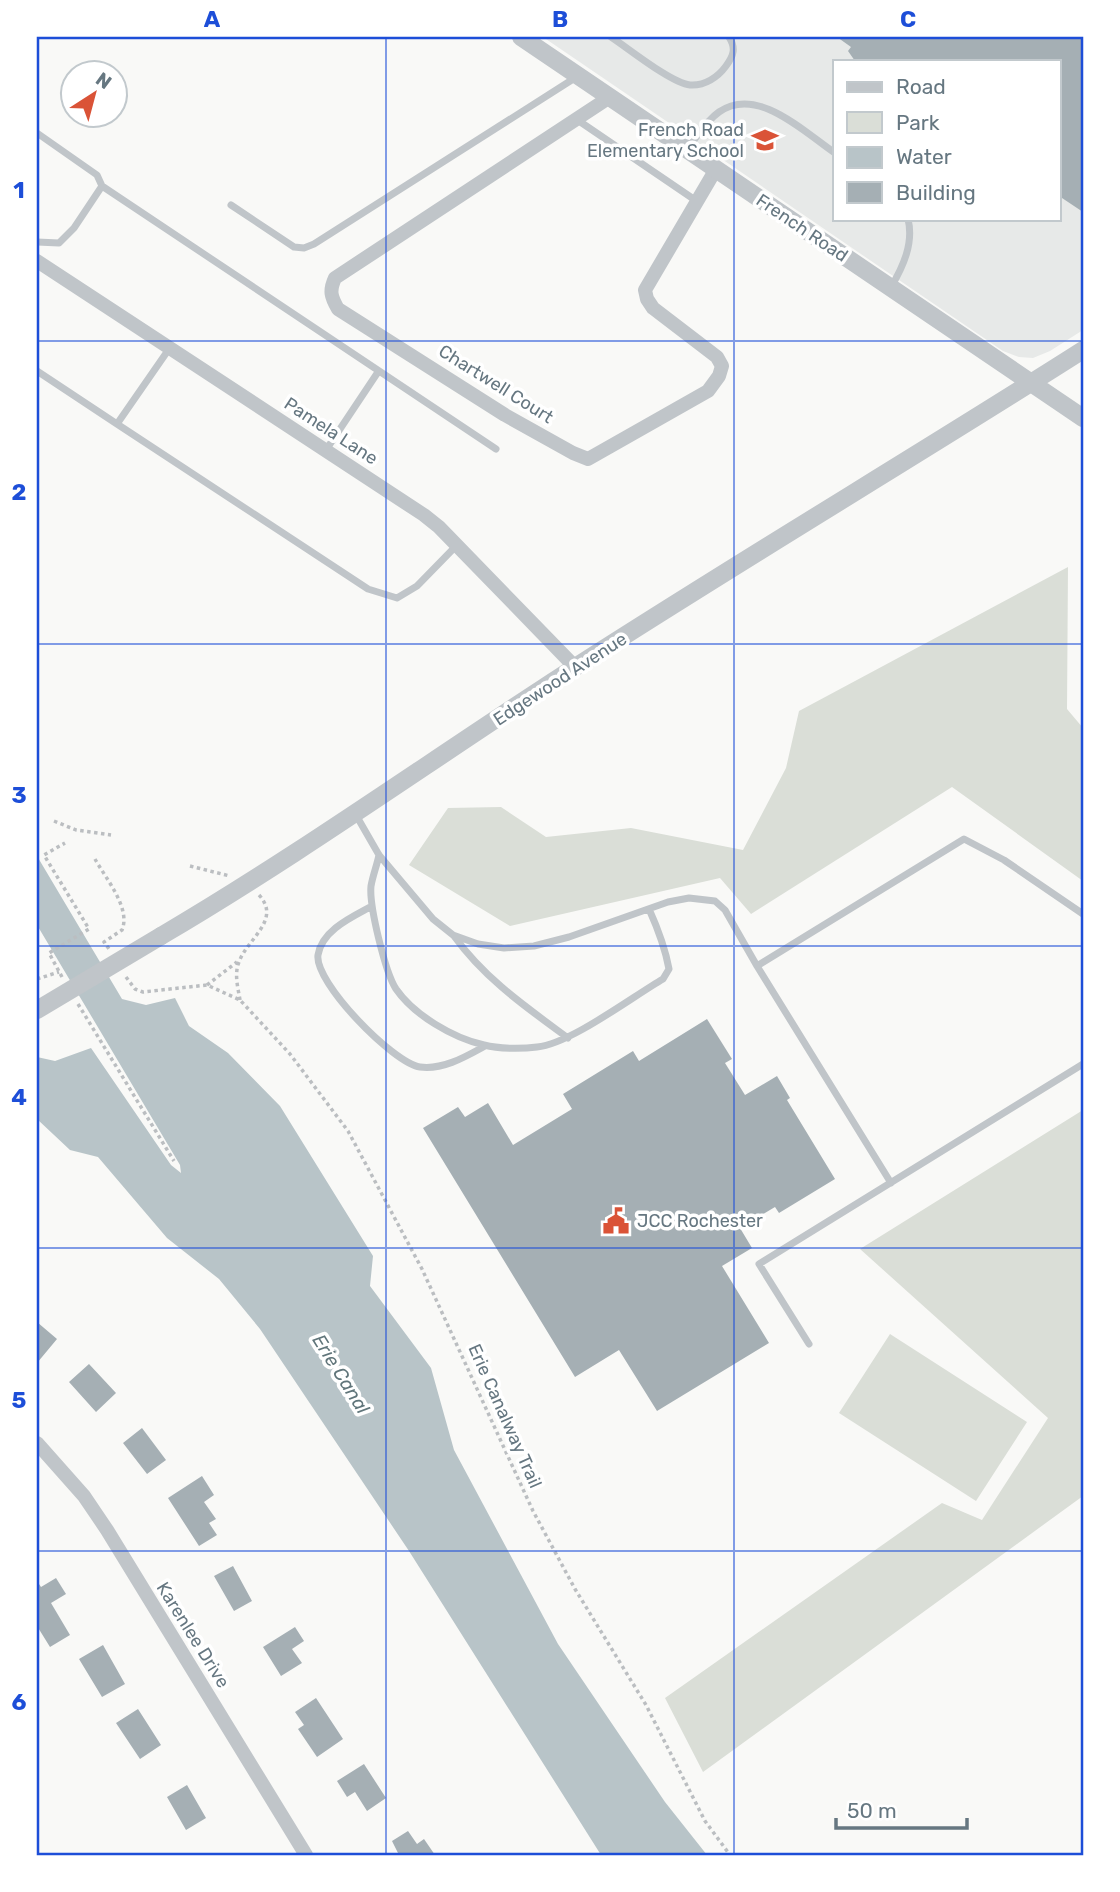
<svg xmlns="http://www.w3.org/2000/svg" width="1120" height="1892" viewBox="0 0 1120 1892" font-family="Rubik,sans-serif">
<style>
.built{fill:#e7e9e8;fill-rule:evenodd}
.green{fill:#daded7}
.water{fill:#b8c4c8}
.building{fill:#a5afb4}
.lines{fill:none;stroke-linecap:round;stroke-linejoin:round}
.path{stroke:#bbbec1;stroke-width:3.5;stroke-dasharray:3.5 3.5;stroke-linecap:butt}
.service{stroke:#c0c5c9;stroke-width:7}
.minor{stroke:#c0c5c9;stroke-width:14}
.tertiary{stroke:#c0c5c9;stroke-width:18}
.tertiary-bridge{stroke:#c0c5c9;stroke-width:18}
.grid{fill:none;stroke:#1d4ed8;stroke-width:2;stroke-opacity:0.55}
.labels{text-anchor:middle;dominant-baseline:central;stroke-width:7;stroke-linejoin:round;paint-order:stroke}
.poi-label{font-size:18px;fill:#667781;stroke:#fff;text-anchor:end}
.street-label{font-size:18px;fill:#667781;stroke:#fff}
.water-label{font-size:19px;font-style:italic;fill:#60757a;stroke:#fff}
.neatline{fill:none;stroke:#1d4ed8;stroke-width:2.5}
.grid-label{font-size:23px;text-anchor:middle;font-weight:bold;fill:#1d4ed8}
</style>
<rect width="100%" height="100%" fill="#f9f9f7"/>
<!-- built -->
<path class="built" d="M543,37h540v293l-33,21 -17,7 -14,-1 -16,-6zM835,61h224v158h-224z"/>
<!-- green -->
<path class="green" d="M1068,567l-1,142 16,19v153l-131,-94 -201,127 -31,-36 -210,48 -101,-61 39,-57 53,-1 45,30 85,-9 112,22 43,-82 13,-57z
M1083,1110v386l-380,276 -38,-74 277,-195 40,17 66,-102 -188,-169z
M890,1334l137,88 -51,79 -137,-88z"/>
<!-- water -->
<path class="water" d="M37,856l85,143 24,6 29,-7 14,28 39,27 52,53 93,150 -3,30 61,82 23,82 104,194 107,158 42,53h-106l-192,-304 -149,-222 -41,-50 -52,-41 -69,-81 -28,-7 -33,-31v-62l18,4 36,-13 80,117 10,8 -1,-8 -143,-240z"/>
<!-- building -->
<path class="building" d="M837,37h246v175l-24,-16v-135h-204l-7,-10 3,-4z
M707,1019l25,40 -7,4 20,32 32,-19 13,22 -3,2 48,79 -56,34 -4,-6 -35,21 12,20 -30,18 47,77 -112,68 -38,-61 -44,27 -152,-249 35,-21 7,10 23,-14 25,42 59,-36 -9,-15 70,-43 6,10z
M37,1322l20,17 -20,24z
M89,1364l27,29 -20,19 -27,-30z
M142,1428l24,32 -19,14 -24,-31z
M202,1476l12,19 -10,7 12,17 -7,4 8,12 -18,11 -31,-48z
M233,1566l19,35 -18,10 -20,-35z
M56,1578l10,16 -15,9 19,32 -20,12 -13,-21v-45l4,6z
M295,1627l9,14 -12,8 10,14 -21,13 -18,-29z
M103,1645l22,39 -23,13 -23,-38z
M316,1698l27,41 -26,18 -19,-28 6,-4 -9,-13z
M138,1709l23,36 -21,14 -24,-36z
M364,1764l22,34 -19,13 -12,-19 -8,5 -10,-16z
M187,1785l19,33 -20,12 -19,-33z
M408,1831l9,13 7,-5 11,16h-36l-7,-14z"/>
<g class="lines">
<!-- path -->
<path class="path" d="M54,821l22,9 35,5
M95,859c11,20 36,49 27,71l-18,12 5,7
M190,866l40,10
M62,977l-13,-24 40,-24 -45,-74 21,-12
M126,977l9,12 8,3 64,-7 33,15 50,54 58,77 74,138 111,242 42,78 71,116 59,116 25,34
M37,979l22,-7
M207,985l30,-23
M240,1000c-2,-12 -6,-26 -1,-38 8,-23 43,-42 20,-67
M78,1004l96,157"/>
<!-- service -->
<path class="service" d="M611,37c17,11 60,46 79,48 15,1 28,-8 36,-19 8,-11 10,-18 3,-29
M576,119l122,83
M37,133l60,42 5,11
M687,149c10,-12 19,-28 32,-37 38,-27 85,20 116,41
M231,205l63,42 10,1 10,-4 264,-168
M37,242l22,1 15,-15 28,-42 394,263
M891,287c12,-20 23,-44 17,-68
M169,349l-52,75 251,165 29,9 20,-12 40,-41
M37,371l80,53
M326,450l52,-78
M356,815l23,40 54,64 20,16 25,9 26,4 30,-2 35,-9 99,-35 21,-4 26,3 10,9 32,56 134,217
M379,855c-2,10 -6,20 -8,31 -2,19 14,86 25,103 18,26 57,49 88,56 15,4 38,4 53,2 33,-3 95,-50 126,-68l6,-10c-4,-22 -11,-40 -20,-60
M372,906c-20,11 -50,24 -54,49 -4,27 75,108 102,112 23,3 45,-10 65,-21
M454,936c31,43 72,71 114,102
M757,966l207,-127 40,21 79,54
M809,1344l-50,-80 324,-200"/>
<!-- minor -->
<path class="minor" d="M610,97l-275,181c-6,13 -4,19 3,31l167,106 68,38 15,6 120,-68 11,-15 3,-10 -5,-9 -64,-49 -6,-9 -2,-9 71,-121
M37,261l387,254 15,12 137,141
M37,1443l47,53 23,34 199,325"/>
<!-- tertiary -->
<path class="tertiary" d="M521,37l562,381
M161,936c131,-77 255,-165 382,-248 178,-116 361,-224 540,-338"/>
<!-- tertiary-bridge -->
<path class="tertiary-bridge" d="M37,1010l124,-74"/>
</g>
<!-- grid -->
<path class="grid" d="M386,37v1818M734,37v1818M37,341h1046M37,644h1046M37,946h1046M37,1248h1046M37,1551h1046"/>
<!-- icons -->
<defs>
<g id="school-bare" transform="scale(2.1)"><path d="M0-5L7-2L0 1L-7-2ZM-4 1L0 2.5L4 1V4Q0 6-4 4Z" fill="#da5337" stroke="#fff" stroke-width="2.5" paint-order="stroke"/></g>
<g id="civic-bare" transform="scale(2.1)"><path d="M-.6-6.5H3V-4.5H.6V-3L4-1V1h2V6H-6V1h2V-1L-.6-3ZM-1.2 2.5V6h2.4V2.5Z" fill="#da5337" stroke="#fff" stroke-width="2.5" paint-order="stroke"/></g>
</defs>
<g fill-rule="evenodd">
<use href="#school-bare" x="765" y="140"/>
<use href="#civic-bare" x="616" y="1221"/>
</g>
<g class="labels">
<!-- poi labels -->
<g class="poi-label">
<text x="744" y="130">French Road<tspan x="744" dy="21">Elementary School</tspan></text>
<text x="637" y="1221" text-anchor="start">JCC Rochester</text>
</g>
<!-- street labels -->
<g class="street-label">
<text transform="translate(802 228) rotate(34)">French Road</text>
<text transform="translate(496 384) rotate(32)">Chartwell Court</text>
<text transform="translate(331 431) rotate(33)">Pamela Lane</text>
<text transform="translate(560 679) rotate(-33)">Edgewood Avenue</text>
<text transform="translate(505 1416) rotate(66)">Erie Canalway Trail</text>
<text transform="translate(193 1635) rotate(58)">Karenlee Drive</text>
</g>
<!-- water labels -->
<g class="water-label">
<text transform="translate(341 1374) rotate(58)">Erie Canal</text>
</g>
</g>
<!-- border -->
<rect width="1120" height="1892" fill="none" stroke="#ffffff" stroke-width="77"/>
<!-- legend -->
<rect x="833" y="60" width="228" height="161" fill="#ffffff" stroke="#c2c9cd" stroke-width="2"/>
<rect x="847" y="82" width="35" height="10" fill="#c0c5c9" stroke="#c2c9cd" stroke-width="2"/>
<text x="896" y="94" font-size="21" fill="#667781">Road</text>
<rect x="847" y="112" width="35" height="21" fill="#daded7" stroke="#c2c9cd" stroke-width="2"/>
<text x="896" y="130" font-size="21" fill="#667781">Park</text>
<rect x="847" y="147" width="35" height="21" fill="#b8c4c8" stroke="#c2c9cd" stroke-width="2"/>
<text x="896" y="164" font-size="21" fill="#667781">Water</text>
<rect x="847" y="182" width="35" height="21" fill="#a5afb4" stroke="#c2c9cd" stroke-width="2"/>
<text x="896" y="200" font-size="21" fill="#667781">Building</text>
<!-- north arrow -->
<g transform="translate(94 94) rotate(36)"><circle r="33" fill="#ffffff" stroke="#c2c9cd" stroke-width="2"/>
<path d="M0-5L12 26L0 18L-12 26Z" fill="#da5337"/>
<text y="-10" font-size="19" font-weight="bold" text-anchor="middle" fill="#667781">N</text>
</g>
<!-- scale -->
<path d="M836 1818v10h131v-10" fill="none" stroke="#667781" stroke-width="3.5"/>
<text x="847" y="1818" font-size="21" fill="#667781" stroke="#ffffff" stroke-width="5" paint-order="stroke">50 m</text>
<rect x="38" y="38" width="1044" height="1816" class="neatline"/>
<g class="grid-label">
<text x="212" y="27">A</text>
<text x="560" y="27">B</text>
<text x="908" y="27">C</text>
<text x="19" y="198">1</text>
<text x="19" y="500">2</text>
<text x="19" y="803">3</text>
<text x="19" y="1105">4</text>
<text x="19" y="1408">5</text>
<text x="19" y="1710">6</text>
</g>
</svg>
